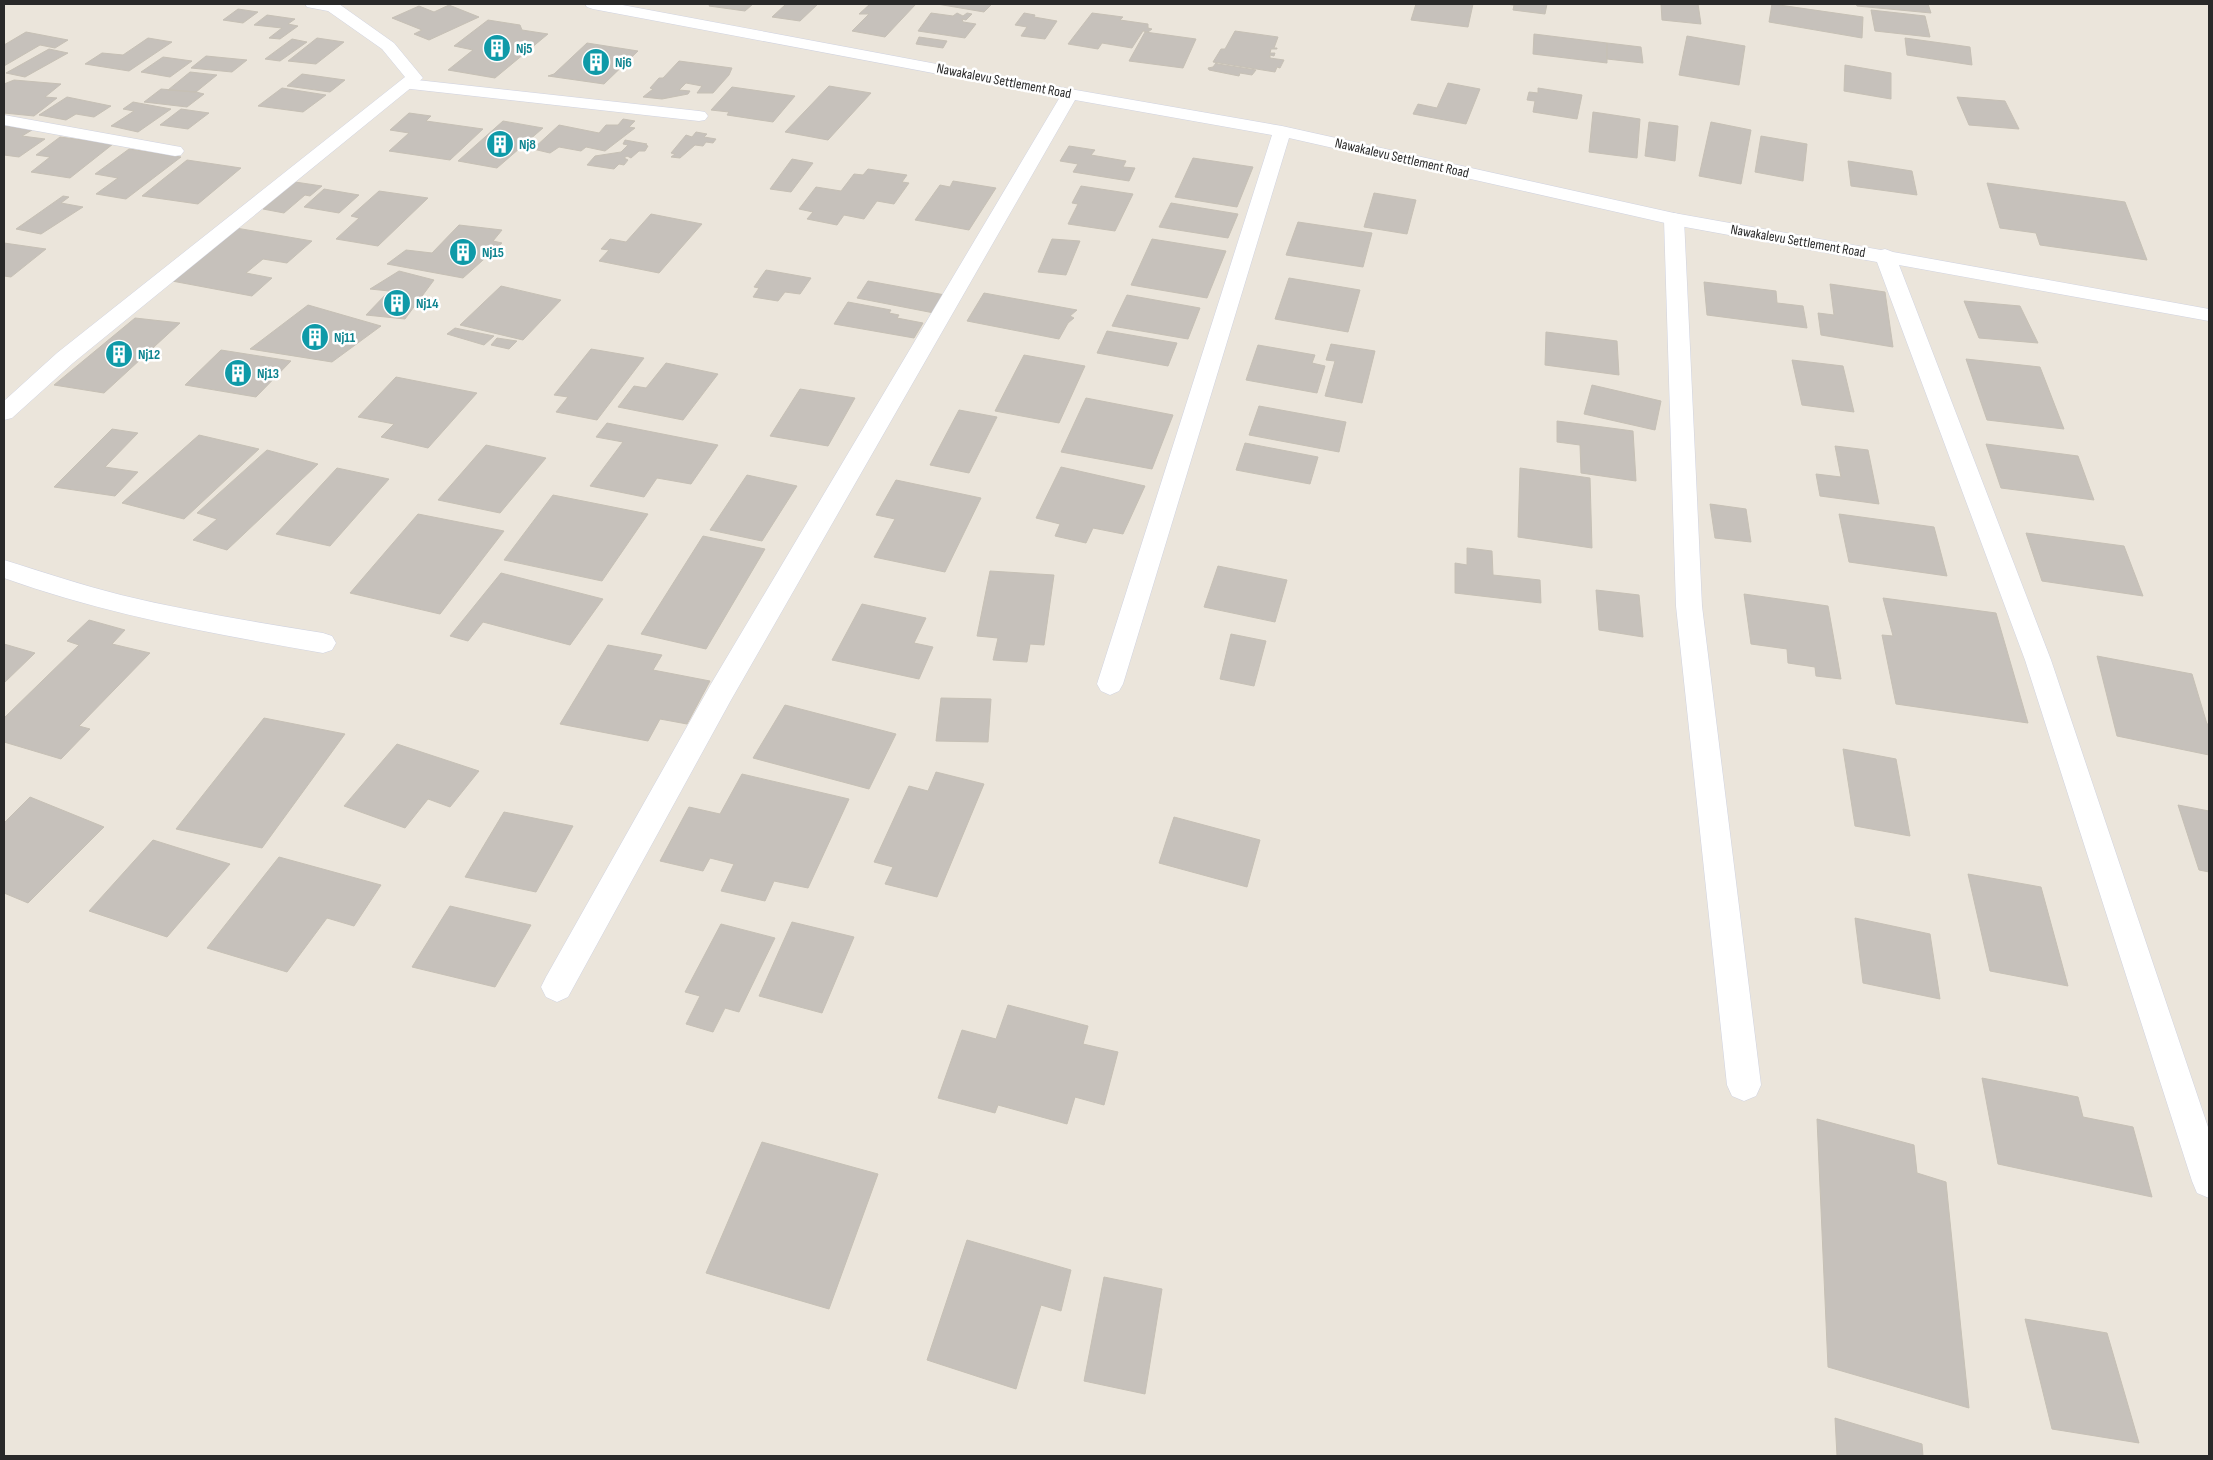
<svg xmlns="http://www.w3.org/2000/svg" width="2213" height="1460" viewBox="0 0 2213 1460" font-family="'Sofia Sans Condensed',sans-serif">
<style>
.building{fill:#c6c1bb;stroke:#c6c0b5}
.lines{fill:none;stroke-linecap:round;stroke-linejoin:round}
.lane-casing{stroke:#d0d3e1;stroke-width:1}
.street-casing{stroke:#d0d3e1;stroke-width:1}
.lane{fill:#fff;fill-rule:evenodd}
.street{fill:#fff;fill-rule:evenodd}
.labels{text-anchor:middle;dominant-baseline:central;stroke-width:5;stroke-linejoin:round;paint-order:stroke}
.far-culture-label{font-size:14px;font-weight:bold;fill:#0d838f;stroke:#fff;text-anchor:start}
.far-street-label{font-size:14px;fill:#292929;stroke:#fff}
</style>
<rect width="100%" height="100%" fill="#ebe5db"/>
<!-- building -->
<path class="building" d="M710,4h43l-8,7 -36,-5z
M786,4h32l-18,17 -28,-4z
M870,4h46l-31,33 -33,-6 17,-17h-10z
M937,4h55l-8,8z
M1416,4h57l-5,23 -57,-7z
M1505,4h42l-2,10 -32,-4 1,-5z
M1661,4h37l3,20 -39,-4z
M1772,4l91,13 -1,21 -93,-16z
M1856,4h72l3,9 -74,-7z
M449,5l30,12 -50,23 -15,-6 8,-4 -30,-12 27,-12 15,6z
M238,9l20,3 -15,11 -20,-3z
M1871,10l54,6 5,21 -55,-6z
M931,13l22,3 4,-3 6,3 4,-3 5,1 -6,6 -4,-1 1,3 13,2 -11,14 -47,-7z
M1024,13l11,2 -1,2 23,4 -12,18 -24,-3 6,-9 -12,-2z
M1092,13l31,4 -3,3 28,4v4l4,1 -4,3 -5,-1 -11,17 -30,-5 -4,6 -30,-5z
M267,15l28,4 -7,5 10,2 -18,13 -11,-1 13,-10 -28,-3z
M488,20l32,5 2,5 26,4 -53,44 -47,-8 25,-20 -19,-4z
M1235,31l43,6 -4,11h3v1h-6l-1,4h5l-1,3 -4,-1v3l14,2 -4,8 -3,-1 -2,5 -62,-10 8,-13h4z
M26,32l42,8 -13,8 -15,-3 -36,21v-21z
M1145,32l51,7 -13,29 -54,-7z
M1534,34l73,9v20l-74,-9z
M1687,36l58,10 -6,39 -60,-10z
M919,37l28,4 -4,7 -27,-4z
M148,38l24,4 -43,29 -44,-7 17,-11 21,2z
M317,38l27,4 -28,22 -28,-3z
M1905,38l65,9 2,18 -65,-10z
M292,39l15,3 -27,19 -15,-2z
M587,43l51,8 -34,33 -56,-8 6,-2z
M1607,43l34,4 2,16 -36,-4z
M49,49l19,4 -43,24 -19,-4z
M206,56l41,4 -15,12 -41,-4z
M163,57l29,4 -22,16 -29,-5z
M679,61l53,7 -3,7 -16,18h-16l5,-7 -16,-3 -7,7 11,1 -2,3 -26,5 -19,-2 10,-8 -3,-1 9,-10h4z
M1216,63l2,1 38,6 -4,5 -12,-2 -1,3 -30,-6 -1,-2 5,-1z
M1845,65l46,8v26l-47,-8z
M190,72l27,3 -21,17 -28,-2z
M302,74l43,6 -15,12 -43,-6z
M14,80l47,4 -16,13 12,1 -23,18 -30,-3v-29z
M1448,83l32,6 -14,35 -53,-10 5,-10 19,4z
M829,86l42,7 -43,47 -43,-8z
M732,87l63,9 -22,26 -46,-7 2,-3 -18,-2z
M282,88l44,7 -23,17 -45,-6z
M1538,88l44,7 -5,24 -44,-7 2,-11 -8,-1 2,-8 9,1z
M161,89l35,3 8,2 -17,13 -43,-5z
M67,97l44,9 -17,11 -18,-3 -10,6 -27,-5z
M1957,97l48,4 14,28 -50,-4z
M133,102l38,7 -33,23 -27,-6 23,-15 -11,-2z
M181,109l28,4 -21,16 -28,-4z
M1593,112l47,7 -3,39 -48,-6z
M409,113l22,3 -5,5 57,8 -33,31 -61,-9 20,-18 -19,-3z
M623,119l12,2 -6,6 6,1 -30,23 -19,-4 -5,4 -22,-4 -9,6 -17,-4 26,-24 40,8 7,-8h12z
M503,121l40,7 -46,40 -39,-7z
M1649,122l29,4 -3,35 -30,-5z
M1711,122l40,8 -10,54 -42,-8z
M4,125l28,5 -10,6 23,3 -26,18 -15,-2z
M696,132l11,2 -3,3 12,2 -3,4 -7,-1 -3,4 -8,-1 -15,13 -9,-1 4,-3 -4,-1 15,-18 6,2z
M1761,136l46,8 -4,37 -48,-9z
M60,137l53,7 -43,34 -39,-6 19,-15 -14,-2z
M625,140l22,4 -2,1 3,1 -3,5h-6l-8,7 -4,-2 -3,2 4,2 -4,5 -5,-1 -5,5 -27,-4 8,-9 26,-4 7,-7 -5,-1z
M1069,146l26,4 -4,5 35,6 -3,6 12,1 -6,13 -56,-9 5,-8 -18,-3z
M129,149l52,8 -55,42 -30,-5 22,-16 -23,-4z
M1193,158l60,9 -16,40 -62,-10z
M792,159l21,4 -22,29 -21,-3z
M187,160l54,8 -43,36 -56,-8z
M1848,161l64,10 5,24 -66,-9z
M868,169l39,6 -5,7 7,1 -15,21 -17,-3 -13,18 -20,-4 -7,10 -30,-6 6,-7 -14,-3 17,-22 25,4 13,-17 9,1z
M953,181l43,7 -27,42 -54,-10 25,-35 10,2z
M295,182l27,4 -12,10 -5,-1 -21,18 -21,-4z
M1987,183l138,19 22,58 -107,-15 -4,-12 -36,-5z
M1081,186l52,8 -18,37 -47,-7 10,-20 -6,-1z
M324,189l35,6 -20,18 -35,-6z
M379,191l49,7 -50,48 -42,-7 23,-21 -8,-2z
M1374,193l42,7 -9,34 -43,-7z
M63,196l6,1 -8,6 22,4 -42,27 -25,-5z
M1171,203l67,11 -10,24 -69,-11z
M651,214l51,10 -43,49 -60,-12 10,-11 -8,-1 9,-10 16,3z
M1298,222l74,11 -9,34 -77,-12z
M459,225l43,5 -9,11 9,2 -39,35 -76,-14 19,-14 26,3z
M236,228l76,13 -25,22 -24,-4 -17,14 26,5 -20,18 -80,-15z
M1052,239l28,2 -14,34 -28,-3z
M1152,239l74,12 -19,47 -76,-13z
M4,243l42,6 -35,28 -7,-1z
M766,270l45,8 -11,16 -15,-2 -7,9 -25,-4 6,-9 -5,-1z
M399,271l35,9 -29,39 -39,-4 23,-24 -19,-2z
M1289,278l71,12 -12,42 -73,-13z
M868,281l77,14 -11,18 -77,-15z
M1704,282l72,9 1,12 26,3 4,22 -100,-13z
M1830,284l55,8 8,55 -72,-12 -3,-22 16,2z
M501,286l60,14 -38,40 -63,-15z
M984,293l93,17 -7,6 4,2 -6,5 -9,16 -92,-18z
M1127,295l73,13 -12,31 -76,-13z
M1964,301l56,5 18,37 -59,-5z
M848,302l43,8 -2,3 10,2 -2,3 26,5 -9,15 -80,-14z
M308,305l73,21 -49,36 -82,-13z
M135,318l45,5 -76,70 -50,-8z
M455,328l39,8 -10,9 -37,-11z
M1107,331l70,12 -9,23 -71,-13z
M1546,332l71,9 2,34 -74,-10z
M497,338l20,3 -8,8 -18,-4z
M1331,344l44,7 -13,52 -37,-7 10,-35 -9,-1z
M1258,345l57,10 -3,8 13,3 -8,27 -71,-13z
M591,349l53,9 -47,62 -41,-8 12,-15 -14,-2z
M221,350l70,11 -35,36 -71,-12z
M1024,355l61,11 -26,57 -64,-12z
M1966,359l74,8 24,62 -77,-9z
M1792,360l51,6 11,46 -52,-7z
M666,363l52,11 -35,46 -65,-13 16,-21 12,2z
M396,377l81,16 -49,55 -47,-11 13,-13 -36,-7z
M1592,385l69,16 -6,29 -71,-16z
M800,389l55,9 -27,48 -58,-10z
M1086,398l87,17 -21,54 -91,-17z
M1259,406l87,16 -7,30 -90,-17z
M959,410l38,7 -28,56 -39,-8z
M1557,421l76,10 3,50 -55,-8 -1,-28 -23,-3z
M607,423l111,22 -27,39 -34,-6 -13,19 -54,-11 33,-44 -27,-5z
M112,429l26,4 -33,34 33,5 -23,24 -61,-9z
M199,435l60,14 -75,70 -62,-16z
M1245,443l73,14 -8,27 -74,-14z
M1986,444l92,12 16,44 -93,-12z
M486,445l60,13 -46,55 -62,-13z
M1835,446l33,4 11,54 -59,-8 -4,-22 25,3z
M267,450l51,14 -91,86 -34,-10 24,-21 -20,-6z
M1061,467l84,19 -22,48 -30,-6 -7,15 -31,-7 5,-12 -24,-6z
M337,468l52,11 -59,67 -54,-12z
M1520,468l70,10 2,70 -74,-11z
M747,475l50,11 -35,55 -52,-11z
M896,480l85,18 -36,74 -71,-15 21,-38 -19,-4z
M553,495l95,19 -46,67 -98,-21z
M1710,504l36,5 5,33 -36,-4z
M418,514l86,17 -64,83 -90,-21z
M1839,514l95,13 13,49 -98,-14z
M2026,533l98,13 19,50 -101,-15z
M703,536l62,13 -59,100 -65,-15z
M1467,548l25,3 1,24 47,5 1,23 -86,-10v-30l12,2z
M1218,566l69,14 -12,42 -71,-15z
M990,571l64,4 -10,70 -14,-1 -3,18 -34,-2 5,-22 -21,-2z
M501,573l102,26 -33,46 -87,-23 -15,19 -18,-5z
M1596,590l43,5 4,42 -44,-7z
M1744,594l84,12 13,73 -25,-3 -1,-9 -27,-4 -1,-14 -36,-5z
M1883,598l113,15 32,110 -132,-19 -14,-69 11,1z
M862,604l64,14 -12,25 19,4 -14,32 -87,-19z
M89,620l36,10 -13,14 38,9 -71,73 11,3 -29,30 -57,-17v-24l75,-73 -12,-4z
M1231,634l35,7 -12,45 -34,-7z
M4,644l31,9 -31,30z
M608,645l54,10 -9,15 57,11 -23,43 -27,-5 -12,22 -88,-17z
M2097,656l95,18 15,50h2v31l-92,-19z
M941,698l50,1 -3,43 -52,-1z
M785,705l111,29 -27,55 -116,-31z
M264,718l81,16 -83,114 -86,-19z
M397,744l82,27 -29,36 -22,-8 -23,29 -61,-22z
M1843,749l53,10 14,77 -55,-10z
M936,772l48,12 -47,113 -52,-13 8,-17 -19,-5 35,-76 19,5z
M742,774l107,25 -41,89 -34,-7 -9,20 -44,-10 13,-27 -24,-6 -7,13 -43,-10 29,-54 31,7z
M30,797l74,30 -76,76 -24,-10v-70z
M2178,805l31,6v61l-10,-2z
M504,812l69,14 -37,66 -71,-15z
M1174,817l86,23 -13,47 -88,-24z
M153,840l77,24 -63,73 -78,-26z
M279,857l102,28 -27,41 -27,-8 -40,54 -80,-24z
M1968,874l73,13 27,99 -78,-15z
M450,906l81,19 -36,62 -83,-20z
M1855,918l75,16 10,65 -77,-16z
M792,922l62,15 -32,76 -63,-17z
M721,924l54,14 -36,74 -14,-4 -12,24 -27,-8 14,-28 -15,-4z
M1008,1005l80,21 -5,18 35,8 -14,53 -29,-8 -8,27 -69,-19 -3,8 -57,-15 24,-68 34,9z
M1982,1078l96,19 5,20 50,10 19,70 -154,-33z
M1817,1119l97,26 3,28 29,9 23,226 -141,-41z
M762,1142l116,32 -49,135 -123,-36z
M967,1240l104,30 -10,41 -20,-6 -25,84 -89,-29z
M1104,1277l58,12 -17,105 -61,-13z
M2025,1319l82,14 32,110 -87,-14z
M1835,1418l87,26 1,12h-86z"/>
<g class="lines">
<!-- lane casing -->
<g class="lane-casing">
<path id="lane" d="M408,79l291,32 6,1 3,4 -3,4 -6,1 -297,-33 -3,-4 3,-4z
M1674,213l7,2 3,4 18,387 59,479 -5,11 -12,5 -12,-5 -5,-11 -51,-479 -12,-387 3,-4z"/>
</g>
<!-- street casing -->
<g class="street-casing">
<path id="street" d="M305,4h34l55,39 29,35 -350,285 -61,55 -8,2v-19l53,-48 348,-276 -23,-28 -54,-38 -21,-4z
M585,4h32l453,85 212,37 392,87 207,37 4,-1 8,3 316,57v12l-310,-56 152,395 158,470v68l-12,-5 -5,-12 -167,-521 -148,-398 -203,-37 -385,-87 -166,546 -4,7 -9,4 -9,-4 -4,-7 175,-549 -197,-35 -344,600 -163,297 -11,5 -11,-5 -5,-10 5,-10 165,-293 349,-587 -467,-88 -6,-2z
M4,115l171,31 6,1 3,4 -3,4 -6,1 -171,-31z
M4,560c39,12 77,25 117,35 66,16 134,27 202,38l9,3 4,7 -4,7 -9,3c-108,-19 -216,-38 -319,-75z"/>
</g>
<!-- lane -->
<use href="#lane" class="lane"/>
<!-- street -->
<use href="#street" class="street"/>
</g>
<!-- icons -->
<defs>
<g id="building-disc" transform="scale(1.4375)"><circle r="9.5" fill="#0f9aa8" stroke="#fff"/><path d="M-4-6H4V6H1V3H-1V6H-4ZM-2.5-4.3h1.7v1.8h-1.7ZM.8-4.3h1.7v1.8H.8ZM-2.5-1h1.7V.8h-1.7ZM.8-1h1.7V.8H.8Z" fill="#fff"/></g>
</defs>
<g fill-rule="evenodd">
<use href="#building-disc" x="497" y="48"/>
<use href="#building-disc" x="596" y="62"/>
<use href="#building-disc" x="500" y="144"/>
<use href="#building-disc" x="463" y="252"/>
<use href="#building-disc" x="397" y="303"/>
<use href="#building-disc" x="315" y="337"/>
<use href="#building-disc" x="119" y="354"/>
<use href="#building-disc" x="238" y="373"/>
</g>
<g class="labels">
<!-- far-culture labels -->
<g class="far-culture-label">
<text x="516" y="48">Nj5</text>
<text x="615" y="62">Nj6</text>
<text x="519" y="144">Nj8</text>
<text x="482" y="252">Nj15</text>
<text x="416" y="303">Nj14</text>
<text x="334" y="337">Nj11</text>
<text x="138" y="354">Nj12</text>
<text x="257" y="373">Nj13</text>
</g>
<!-- far-street labels -->
<g class="far-street-label">
<text transform="translate(1004 81) rotate(11)">Nawakalevu Settlement Road</text>
<text transform="translate(1402 158) rotate(13)">Nawakalevu Settlement Road</text>
<text transform="translate(1798 241) rotate(10)">Nawakalevu Settlement Road</text>
</g>
</g>
<!-- border -->
<rect width="2213" height="1460" fill="none" stroke="#292929" stroke-width="10"/>
</svg>
